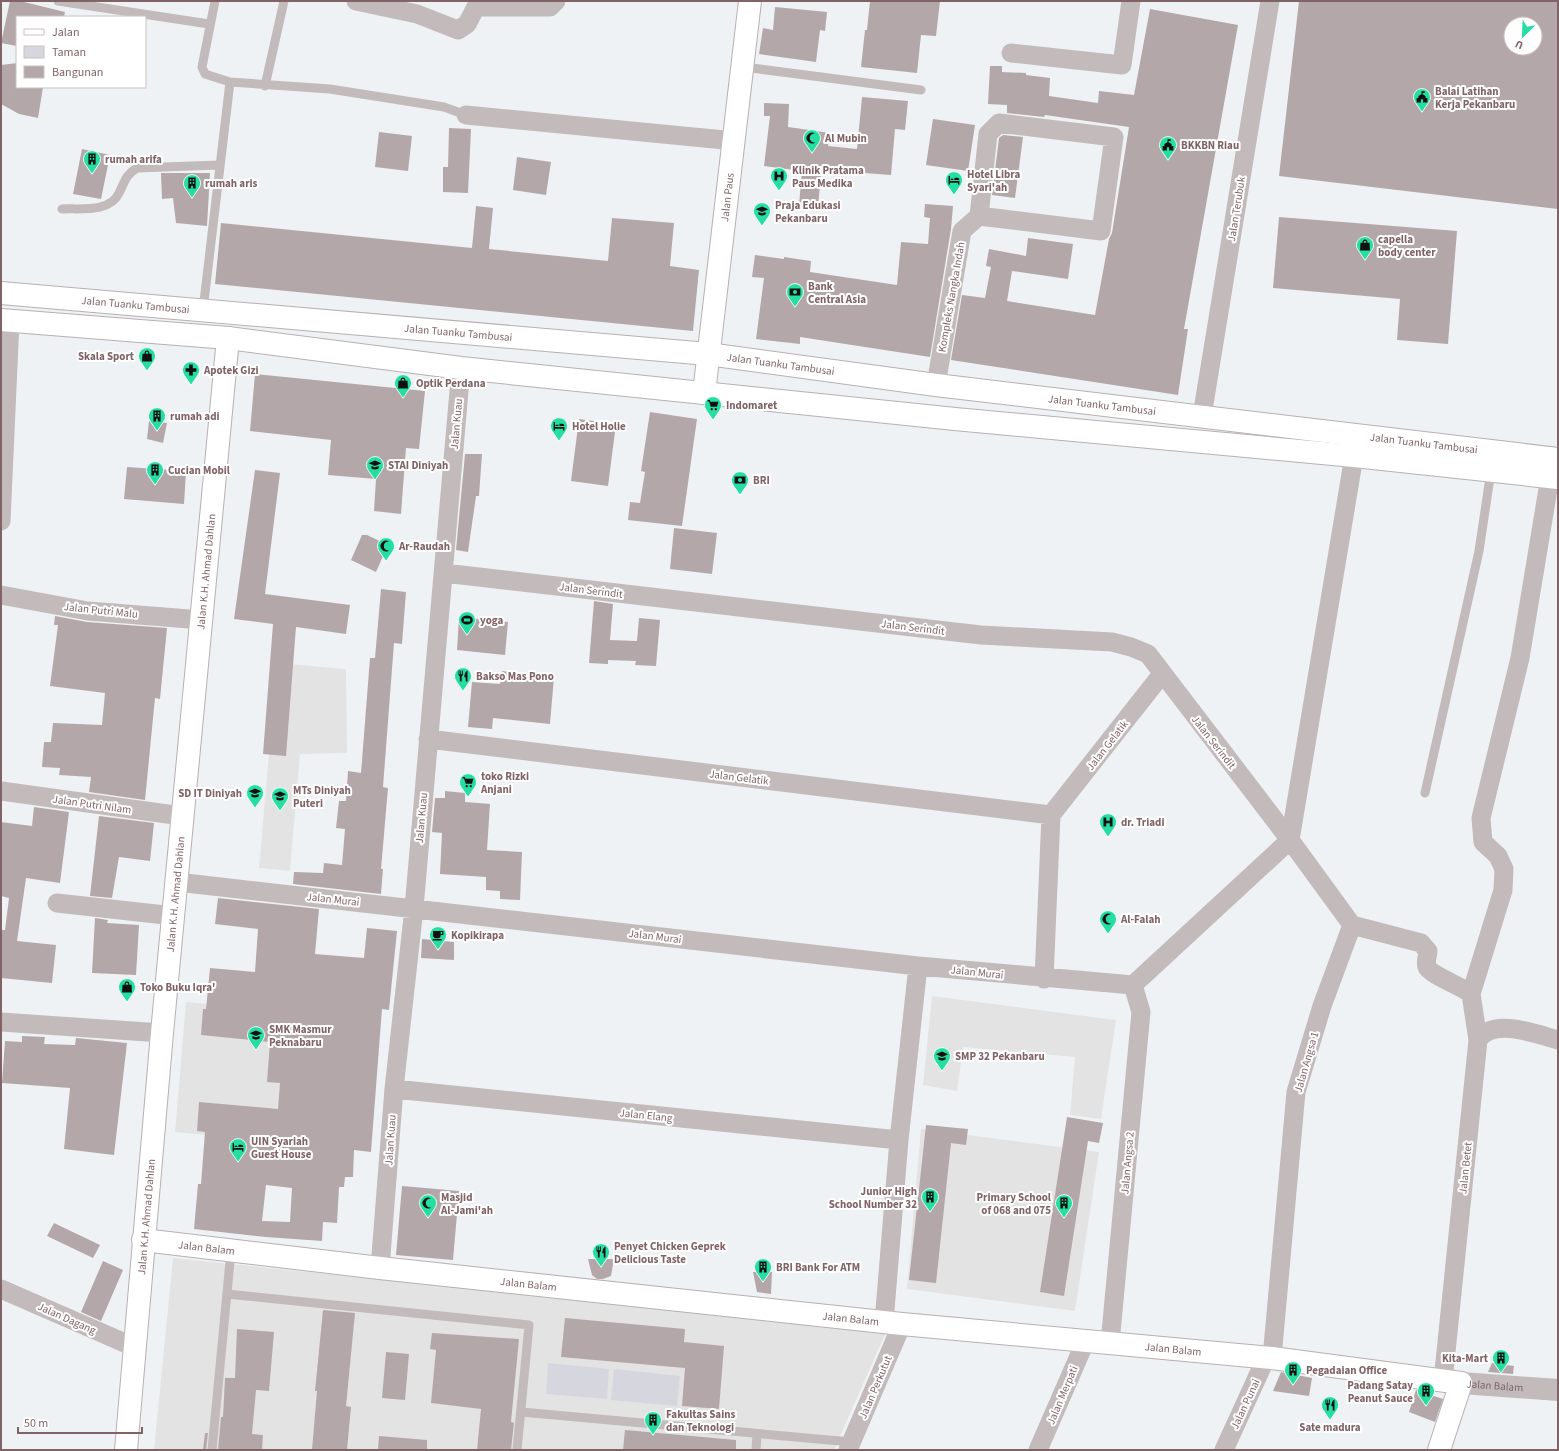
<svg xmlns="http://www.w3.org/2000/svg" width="1559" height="1451" font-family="'Source Sans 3',sans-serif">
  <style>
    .built { fill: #e3e3e4 }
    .green { fill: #d6d6df }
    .building { fill: #b4a7a9; fill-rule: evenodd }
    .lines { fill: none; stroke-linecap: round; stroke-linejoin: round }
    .secondary-casing { stroke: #b9afb0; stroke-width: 24 }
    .primary-casing { stroke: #b8b0b1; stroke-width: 24 }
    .service { stroke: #c2babb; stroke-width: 9 }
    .minor { stroke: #c2babb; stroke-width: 19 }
    .tertiary { stroke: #c2babb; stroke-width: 22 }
    .secondary { stroke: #fff; stroke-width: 22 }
    .primary { stroke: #fff; stroke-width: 22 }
    .labels { text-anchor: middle; stroke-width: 4; stroke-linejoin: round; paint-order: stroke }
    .poi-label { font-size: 11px; font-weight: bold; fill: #806367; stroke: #fff; text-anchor: start }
    .street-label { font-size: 11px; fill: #806367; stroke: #fff }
  </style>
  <rect width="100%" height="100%" fill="#eff2f4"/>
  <!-- built -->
  <path class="built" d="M277 663 346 669 347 753 300 754 290 871 259 868Z
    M932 996 1116 1020 1101 1119 1070 1115 1075 1057 963 1047 957 1091 923 1085Z
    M186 1002 332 1015 321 1146 175 1132Z
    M921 1129 1099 1152 1075 1311 907 1289Z
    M173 1258 886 1332 834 1450H154Z"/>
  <!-- green -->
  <path class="green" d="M548 1363 609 1369 607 1399 546 1394Z
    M614 1369 680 1376 677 1406 611 1400Z"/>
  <!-- building -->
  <path class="building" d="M10 1H20L65 12 64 17H17V46L1 43Z
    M870 1H940L936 36 921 35 917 73 861 67 865 30H867Z
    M1299 1H1558V209L1279 176ZM1511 24H1535V48H1511Z
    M775 7 827 12 825 31 820 30 816 62 759 54 763 28 773 30Z
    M1150 9 1238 25 1184 329H1188L1178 395 951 360 962 295 985 298 991 267 986 266 989 249 1026 256 1028 238 1073 244 1068 279 1012 271 1007 301 1095 315 1109 239 1112 233 1129 127 1045 115 1044 117 1007 113V105L988 104 990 66H1002V72L1026 73V75L1050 78 1049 96 1098 103 1099 91 1134 95Z
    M17 63V87H43L38 118 19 114 1 104V65Z
    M862 97 908 101 905 130 895 129 891 175 825 170 824 174H821L818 207 799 205 802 171 764 166 770 116H764V103L789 104 788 127 830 133 828 146 857 149Z
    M933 119 975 125 968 171 926 165Z
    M449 128 471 129 468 193 443 192V167H448Z
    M379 132 412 136 408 171 375 167Z
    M1003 135 1023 137 1015 198 992 195 999 138Z
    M82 149 110 155 101 199 73 194Z
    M517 157 551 162 546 195 513 190Z
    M161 173H210L207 226 176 223 173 198 162 199Z
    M925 204 953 206 951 229 930 357 800 337V344L756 339 764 278 752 277 755 255 784 259V257L811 261 810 272 897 285 901 242 928 244 930 218 924 217Z
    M476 206 493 208 489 249 608 261 612 218 674 223 670 266 699 270 693 331 215 284 221 223 472 248Z
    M1279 217 1457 231 1448 344 1397 340 1400 299 1273 288Z
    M255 374 425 391 419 449 406 448 401 514 374 511 376 479 328 475 331 440 250 431Z
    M650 412 697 419 682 526 628 520 630 502 640 503 645 472 641 471Z
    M579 419 616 424 608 486 571 481Z
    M149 421 167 423 163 443 147 439Z
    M465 454H482L479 496H476L468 552 456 550Z
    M127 467 186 471 184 504 124 499Z
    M255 470 280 473 265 594 350 605 346 634 296 627 286 756 263 754 273 624 234 619Z
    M674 528 717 533 712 574 670 569Z
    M362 535H367L388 545 376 572 351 560Z
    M381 589 406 592 402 644 394 643 383 787 388 788 381 869H383L381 894 293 884 294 872 323 873 324 863 342 865 345 829 336 828 339 801H346L348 771 361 773 370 658H375Z
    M594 601 613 604 610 640 637 641 639 618 660 620 656 666 635 665 636 661 608 660V664L589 663Z
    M55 616 87 622 167 628 160 699 155 698 145 800 89 792 91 777 59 775 60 768 42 767 44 742H51L53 723 102 725 105 693 50 686 58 625H54Z
    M459 617 508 622 505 655 457 650Z
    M502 671 554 677 550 724 493 718 492 729 468 727 472 682 500 684Z
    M445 791 465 793V802L490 804 487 850 522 852 520 900 500 899V891L486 890V877L440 874 442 833 432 832 435 798H445Z
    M34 807 69 812 60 883 26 878 17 941 56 945 52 983 1 978V930H5L9 898 1 896V822L32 826Z
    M99 816 154 823 150 861 119 857 112 898 90 896Z
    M218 898 319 909 315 954 364 958 367 928 397 931 389 1010 382 1009 371 1152 354 1150 353 1177H345L344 1187H339L337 1223 323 1222 322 1241 266 1237 194 1229 198 1184H201L205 1132 197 1131 199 1102 278 1109 280 1083 267 1082 270 1042 201 1035 203 1009H206L210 968 255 972 258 929 215 924ZM266 1185 292 1188 290 1222 262 1221Z
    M95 918 108 920 107 923 139 925 136 975 92 973Z
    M422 939 454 942V960L421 958Z
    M22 1036 45 1037 44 1044 75 1045 76 1038 127 1043 114 1155 64 1149 70 1088 2 1083 5 1041 22 1042Z
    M1067 1117 1103 1123 1099 1143 1088 1141 1064 1296 1040 1292Z
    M926 1125 968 1129 966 1145 951 1143 936 1283 909 1280Z
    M402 1186 459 1191 453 1260 396 1255Z
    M54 1223 100 1245 93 1258 47 1236Z
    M588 1259H614L611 1276 603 1279H597L592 1275Z
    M103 1261 123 1270 101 1321 81 1312Z
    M753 1272H772L771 1294 757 1292Z
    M323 1310 355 1313 346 1406 351 1407 347 1450H312L317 1391H315Z
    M565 1318 685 1329 684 1342 724 1346 719 1409 682 1406 685 1368 561 1357Z
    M237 1329 274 1332 269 1391 256 1390 252 1434 263 1435 262 1450H218L221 1417H223L225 1378H235Z
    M432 1333 519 1339 511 1422 514 1423 511 1450H477L481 1409 431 1403 436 1350 430 1349Z
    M386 1352 409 1354 405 1400 382 1398Z
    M1492 1363 1514 1366 1513 1374 1488 1372Z
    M1281 1372 1312 1378 1309 1396 1273 1391Z
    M1416 1390 1443 1399 1435 1422 1409 1412Z
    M625 1430 736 1440V1450H623Z
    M205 1433H208L206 1450H203Z
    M379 1436 427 1440V1450H378Z"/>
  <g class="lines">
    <!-- secondary casing -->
    <g class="secondary-casing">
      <g id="secondary">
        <path id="s2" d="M704 393 750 1"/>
        <path id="s3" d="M143 1240 380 1268 902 1324 1272 1358 1461 1383 1439 1450"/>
        <path id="s4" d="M126 1450 162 1033 228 338"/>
      </g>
    </g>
    <!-- primary casing -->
    <g class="primary-casing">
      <g id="primary">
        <path id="s5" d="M1 293 708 354 936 385 1558 459"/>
        <path d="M1 320 228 338 461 368 955 419 1354 456 1558 478"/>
      </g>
    </g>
    <!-- service -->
    <path class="service" d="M58 1 209 24
      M215 1 202 67 205 74 230 82 330 89 444 107 466 115
      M744 67 921 90
      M265 86 284 1
      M62 209C80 208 110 213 119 193 125 182 125 175 137 168L219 165
      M203 310 230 82
      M1425 793 1479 551 1491 471
      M227 1294 529 1325 517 1450
      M521 1412 851 1442
      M212 1450 231 1251
      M756 1450 757 1434"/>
    <!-- minor -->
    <path class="minor" d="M356 1 417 14 458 30 467 24 476 7H550L556 1
      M1011 53 1122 65 1131 1
      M466 115 735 141
      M936 385 962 231 979 216 988 134 999 123 1114 137 1101 231 979 216
      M1202 416 1270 1
      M1 521 10 321
      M444 573 981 635 1112 642 1131 647 1148 654 1290 840 1352 925 1322 1006 1296 1092 1272 1358
      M1 595 88 611 202 620
      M428 739 1051 815
      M1 791 182 816
      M177 882 918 966 1133 985
      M57 903 174 916
      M1352 925 1421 943 1428 951C1428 955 1425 962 1427 967 1429 974 1463 987 1471 994L1478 1040
      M1044 979 1051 815 1162 674
      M1133 985 1290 840 1354 456
      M1471 994 1503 890 1504 869 1498 856 1483 842 1481 818 1520 658 1550 477
      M1 1022 162 1033
      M394 1089 899 1140
      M380 1268 394 1089 414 908 461 368
      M1 1289 134 1347
      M884 1322 899 1140 918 966
      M1110 1343 1141 1012 1133 985
      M1443 1381 1478 1040C1493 1017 1536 1034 1558 1040
      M848 1450 902 1324
      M1038 1450 1086 1340
      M1224 1450 1266 1358"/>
    <!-- tertiary -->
    <path class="tertiary" id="s1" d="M1461 1383 1558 1390"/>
    <!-- secondary -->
    <use href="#secondary" class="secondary"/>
    <!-- primary -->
    <use href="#primary" class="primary"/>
  </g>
  <!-- icons -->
  <defs>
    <g id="civic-pin" transform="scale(0.9)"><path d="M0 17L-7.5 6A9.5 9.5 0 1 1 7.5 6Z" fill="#25dea2" stroke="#fff"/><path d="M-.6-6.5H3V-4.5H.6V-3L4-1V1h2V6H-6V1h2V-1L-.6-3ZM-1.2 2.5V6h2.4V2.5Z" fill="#111"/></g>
    <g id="mosque-pin" transform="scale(0.9)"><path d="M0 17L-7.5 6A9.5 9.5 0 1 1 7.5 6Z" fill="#25dea2" stroke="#fff"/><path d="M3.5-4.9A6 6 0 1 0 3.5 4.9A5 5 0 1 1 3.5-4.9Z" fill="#111"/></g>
    <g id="building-pin" transform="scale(0.9)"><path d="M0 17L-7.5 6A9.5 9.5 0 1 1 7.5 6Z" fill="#25dea2" stroke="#fff"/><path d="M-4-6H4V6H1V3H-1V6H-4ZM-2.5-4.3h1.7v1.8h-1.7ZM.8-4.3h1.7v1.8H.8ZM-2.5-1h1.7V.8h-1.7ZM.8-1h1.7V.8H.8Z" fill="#111"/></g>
    <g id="hospital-pin" transform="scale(0.9)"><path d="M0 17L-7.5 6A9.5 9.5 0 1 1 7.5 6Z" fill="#25dea2" stroke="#fff"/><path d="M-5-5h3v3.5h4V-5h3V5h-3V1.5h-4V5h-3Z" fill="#111"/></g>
    <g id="hotel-pin" transform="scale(0.9)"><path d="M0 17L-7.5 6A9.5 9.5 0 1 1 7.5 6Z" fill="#25dea2" stroke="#fff"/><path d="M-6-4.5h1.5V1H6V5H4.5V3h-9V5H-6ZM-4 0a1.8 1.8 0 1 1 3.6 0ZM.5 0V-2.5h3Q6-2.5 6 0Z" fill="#111"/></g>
    <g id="school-pin" transform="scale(0.9)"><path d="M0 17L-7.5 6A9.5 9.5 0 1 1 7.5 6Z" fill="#25dea2" stroke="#fff"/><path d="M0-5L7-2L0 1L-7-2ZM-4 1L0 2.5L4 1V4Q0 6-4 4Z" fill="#111"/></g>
    <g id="shop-pin" transform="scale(0.9)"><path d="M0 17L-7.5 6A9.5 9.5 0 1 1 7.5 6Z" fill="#25dea2" stroke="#fff"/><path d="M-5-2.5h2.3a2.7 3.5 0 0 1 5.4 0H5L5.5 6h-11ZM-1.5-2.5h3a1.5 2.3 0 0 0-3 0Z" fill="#111"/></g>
    <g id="bank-pin" transform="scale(0.9)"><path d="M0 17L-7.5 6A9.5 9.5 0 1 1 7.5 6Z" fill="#25dea2" stroke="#fff"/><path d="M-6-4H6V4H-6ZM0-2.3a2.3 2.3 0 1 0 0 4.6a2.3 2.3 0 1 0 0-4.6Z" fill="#111"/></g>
    <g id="pharmacy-pin" transform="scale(0.9)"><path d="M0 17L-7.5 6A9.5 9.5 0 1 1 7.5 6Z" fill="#25dea2" stroke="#fff"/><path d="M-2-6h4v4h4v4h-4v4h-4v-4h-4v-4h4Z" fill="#111"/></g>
    <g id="supermarket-pin" transform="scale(0.9)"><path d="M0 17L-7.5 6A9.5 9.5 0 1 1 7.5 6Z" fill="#25dea2" stroke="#fff"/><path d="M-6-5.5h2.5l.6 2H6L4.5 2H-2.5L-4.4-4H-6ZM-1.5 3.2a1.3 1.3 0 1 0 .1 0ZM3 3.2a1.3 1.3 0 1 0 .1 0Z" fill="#111"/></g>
    <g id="university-pin" transform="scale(0.9)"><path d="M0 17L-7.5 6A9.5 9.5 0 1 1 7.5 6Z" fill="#25dea2" stroke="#fff"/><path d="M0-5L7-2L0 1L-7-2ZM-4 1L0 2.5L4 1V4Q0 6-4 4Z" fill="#111"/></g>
    <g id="stadium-pin" transform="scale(0.9)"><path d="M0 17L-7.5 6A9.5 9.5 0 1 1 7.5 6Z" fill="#25dea2" stroke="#fff"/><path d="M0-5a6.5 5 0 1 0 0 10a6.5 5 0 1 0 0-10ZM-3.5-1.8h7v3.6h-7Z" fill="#111"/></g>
    <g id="restaurant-pin" transform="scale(0.9)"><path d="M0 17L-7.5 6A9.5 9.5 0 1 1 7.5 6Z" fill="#25dea2" stroke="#fff"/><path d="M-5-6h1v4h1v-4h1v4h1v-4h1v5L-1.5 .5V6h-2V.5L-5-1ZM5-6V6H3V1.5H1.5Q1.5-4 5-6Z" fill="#111"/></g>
    <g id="cafe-pin" transform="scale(0.9)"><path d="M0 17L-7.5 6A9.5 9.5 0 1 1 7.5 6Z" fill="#25dea2" stroke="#fff"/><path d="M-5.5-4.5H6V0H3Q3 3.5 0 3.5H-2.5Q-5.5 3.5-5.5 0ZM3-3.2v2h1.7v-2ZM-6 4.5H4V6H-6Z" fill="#111"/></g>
  </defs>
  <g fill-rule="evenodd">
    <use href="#civic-pin" x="1422" y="97"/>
    <use href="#mosque-pin" x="812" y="138"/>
    <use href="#civic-pin" x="1168" y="145"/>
    <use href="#building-pin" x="92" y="159"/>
    <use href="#hospital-pin" x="779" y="176"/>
    <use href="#hotel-pin" x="954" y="180"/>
    <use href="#building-pin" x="192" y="183"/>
    <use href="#school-pin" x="762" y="211"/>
    <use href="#shop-pin" x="1365" y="245"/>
    <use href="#bank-pin" x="795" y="292"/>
    <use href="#shop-pin" x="147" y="356"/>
    <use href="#pharmacy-pin" x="191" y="370"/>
    <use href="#shop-pin" x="403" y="383"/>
    <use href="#supermarket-pin" x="713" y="405"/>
    <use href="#building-pin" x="157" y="416"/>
    <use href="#hotel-pin" x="559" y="426"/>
    <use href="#university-pin" x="375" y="465"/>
    <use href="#building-pin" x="155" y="470"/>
    <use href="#bank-pin" x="740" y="480"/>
    <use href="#mosque-pin" x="386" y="546"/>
    <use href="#stadium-pin" x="467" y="620"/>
    <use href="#restaurant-pin" x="463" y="676"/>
    <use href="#supermarket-pin" x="468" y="782"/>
    <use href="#school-pin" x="255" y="793"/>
    <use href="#school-pin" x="280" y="796"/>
    <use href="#hospital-pin" x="1108" y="822"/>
    <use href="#mosque-pin" x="1108" y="919"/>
    <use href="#cafe-pin" x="438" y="935"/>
    <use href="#shop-pin" x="127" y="987"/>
    <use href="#school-pin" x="256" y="1035"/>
    <use href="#school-pin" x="942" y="1056"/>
    <use href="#hotel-pin" x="238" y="1147"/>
    <use href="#building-pin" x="930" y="1197"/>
    <use href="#mosque-pin" x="428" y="1203"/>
    <use href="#building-pin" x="1064" y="1203"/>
    <use href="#restaurant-pin" x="601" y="1252"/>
    <use href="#building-pin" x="763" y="1267"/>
    <use href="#building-pin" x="1501" y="1358"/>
    <use href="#building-pin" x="1293" y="1370"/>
    <use href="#building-pin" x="1426" y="1391"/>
    <use href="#restaurant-pin" x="1330" y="1405"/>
    <use href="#building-pin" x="653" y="1420"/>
  </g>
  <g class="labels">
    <!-- poi labels -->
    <g class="poi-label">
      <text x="1435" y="95">Balai Latihan<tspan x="1435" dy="13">Kerja Pekanbaru</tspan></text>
      <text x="825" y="142">Al Mubin</text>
      <text x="1181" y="149">BKKBN Riau</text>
      <text x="105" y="163">rumah arifa</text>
      <text x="792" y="174">Klinik Pratama<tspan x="792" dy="13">Paus Medika</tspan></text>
      <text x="967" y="178">Hotel Libra<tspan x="967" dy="13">Syari'ah</tspan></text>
      <text x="205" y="187">rumah aris</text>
      <text x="775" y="209">Praja Edukasi<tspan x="775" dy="13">Pekanbaru</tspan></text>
      <text x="1378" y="243">capella<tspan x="1378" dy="13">body center</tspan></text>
      <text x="808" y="290">Bank<tspan x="808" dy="13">Central Asia</tspan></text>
      <text x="134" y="360" text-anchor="end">Skala Sport</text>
      <text x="204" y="374">Apotek Gizi</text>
      <text x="416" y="387">Optik Perdana</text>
      <text x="726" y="409">Indomaret</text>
      <text x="170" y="420">rumah adi</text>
      <text x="572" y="430">Hotel Holie</text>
      <text x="388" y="469">STAI Diniyah</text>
      <text x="168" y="474">Cucian Mobil</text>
      <text x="753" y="484">BRI</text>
      <text x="399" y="550">Ar-Raudah</text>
      <text x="480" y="624">yoga</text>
      <text x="476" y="680">Bakso Mas Pono</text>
      <text x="481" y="780">toko Rizki<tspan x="481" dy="13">Anjani</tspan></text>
      <text x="293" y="794">MTs Diniyah<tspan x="293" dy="13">Puteri</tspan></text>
      <text x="242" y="797" text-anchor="end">SD IT Diniyah</text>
      <text x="1121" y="826">dr. Triadi</text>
      <text x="1121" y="923">Al-Falah</text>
      <text x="451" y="939">Kopikirapa</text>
      <text x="140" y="991">Toko Buku Iqra'</text>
      <text x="269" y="1033">SMK Masmur<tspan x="269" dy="13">Peknabaru</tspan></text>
      <text x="955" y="1060">SMP 32 Pekanbaru</text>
      <text x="251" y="1145">UIN Syariah<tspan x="251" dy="13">Guest House</tspan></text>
      <text x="917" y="1195" text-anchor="end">Junior High<tspan x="917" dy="13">School Number 32</tspan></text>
      <text x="441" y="1201">Masjid<tspan x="441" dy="13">Al-Jami'ah</tspan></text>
      <text x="1051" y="1201" text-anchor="end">Primary School<tspan x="1051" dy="13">of 068 and 075</tspan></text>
      <text x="614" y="1250">Penyet Chicken Geprek<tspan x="614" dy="13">Delicious Taste</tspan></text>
      <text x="776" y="1271">BRI Bank For ATM</text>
      <text x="1488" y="1362" text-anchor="end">Kita-Mart</text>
      <text x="1306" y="1374">Pegadaian Office</text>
      <text x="1413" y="1389" text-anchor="end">Padang Satay<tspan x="1413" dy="13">Peanut Sauce</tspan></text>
      <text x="666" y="1418">Fakultas Sains<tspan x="666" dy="13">dan Teknologi</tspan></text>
      <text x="1330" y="1431" text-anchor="middle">Sate madura</text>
    </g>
    <!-- street labels -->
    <g class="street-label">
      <text dy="4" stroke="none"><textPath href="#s2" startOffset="197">Jalan Paus</textPath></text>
      <text transform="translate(1236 209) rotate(-81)" y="4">Jalan Terubuk</text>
      <text transform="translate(951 297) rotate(-80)" y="4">Kompleks Nangka Indah</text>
      <text dy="4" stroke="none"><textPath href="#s5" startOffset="135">Jalan Tuanku Tambusai</textPath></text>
      <text dy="4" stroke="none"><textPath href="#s5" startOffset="459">Jalan Tuanku Tambusai</textPath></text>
      <text dy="4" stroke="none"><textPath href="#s5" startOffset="783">Jalan Tuanku Tambusai</textPath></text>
      <text dy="4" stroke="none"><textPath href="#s5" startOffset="1107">Jalan Tuanku Tambusai</textPath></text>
      <text transform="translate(456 424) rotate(-85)" y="4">Jalan Kuau</text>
      <text dy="4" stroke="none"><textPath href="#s5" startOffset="1431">Jalan Tuanku Tambusai</textPath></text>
      <text dy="4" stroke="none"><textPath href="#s4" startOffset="882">Jalan K.H. Ahmad Dahlan</textPath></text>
      <text transform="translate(591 590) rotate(7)" y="4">Jalan Serindit</text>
      <text transform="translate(101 610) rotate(6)" y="4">Jalan Putri Malu</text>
      <text transform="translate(913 627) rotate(7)" y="4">Jalan Serindit</text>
      <text transform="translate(1214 742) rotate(52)" y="4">Jalan Serindit</text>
      <text transform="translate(1107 745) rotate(-52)" y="4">Jalan Gelatik</text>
      <text transform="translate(739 777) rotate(7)" y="4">Jalan Gelatik</text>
      <text transform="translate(92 804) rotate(8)" y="4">Jalan Putri Nilam</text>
      <text transform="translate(421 818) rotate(-85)" y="4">Jalan Kuau</text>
      <text dy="4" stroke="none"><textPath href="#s4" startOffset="558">Jalan K.H. Ahmad Dahlan</textPath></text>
      <text transform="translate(333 899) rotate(6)" y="4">Jalan Murai</text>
      <text transform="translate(655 936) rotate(7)" y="4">Jalan Murai</text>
      <text transform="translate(977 972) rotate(6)" y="4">Jalan Murai</text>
      <text transform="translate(1306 1062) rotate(-74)" y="4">Jalan Angsa 1</text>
      <text transform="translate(646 1115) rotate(6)" y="4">Jalan Elang</text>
      <text transform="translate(390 1140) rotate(-86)" y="4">Jalan Kuau</text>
      <text transform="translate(1127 1163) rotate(-85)" y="4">Jalan Angsa 2</text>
      <text transform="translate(1465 1168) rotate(-84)" y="4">Jalan Betet</text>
      <text dy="4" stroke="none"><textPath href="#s4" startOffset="234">Jalan K.H. Ahmad Dahlan</textPath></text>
      <text dy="4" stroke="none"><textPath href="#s3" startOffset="64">Jalan Balam</textPath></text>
      <text dy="4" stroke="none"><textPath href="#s3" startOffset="388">Jalan Balam</textPath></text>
      <text transform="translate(67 1318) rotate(24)" y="4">Jalan Dagang</text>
      <text dy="4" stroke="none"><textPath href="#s3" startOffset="712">Jalan Balam</textPath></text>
      <text dy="4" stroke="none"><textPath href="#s3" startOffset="1036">Jalan Balam</textPath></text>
      <text dy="4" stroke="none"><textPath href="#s1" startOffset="34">Jalan Balam</textPath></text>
      <text transform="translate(875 1387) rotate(-67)" y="4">Jalan Perkutut</text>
      <text transform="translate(1062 1395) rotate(-67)" y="4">Jalan Merpati</text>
      <text transform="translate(1245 1404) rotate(-65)" y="4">Jalan Punai</text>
    </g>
  </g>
  <!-- border -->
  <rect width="1559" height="1451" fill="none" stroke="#806367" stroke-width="4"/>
  <!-- legend -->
  <rect x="16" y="16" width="130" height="72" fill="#ffffff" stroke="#ccc1c2"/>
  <rect x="24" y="29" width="20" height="6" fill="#ffffff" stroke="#ccc1c2"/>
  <text x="52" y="36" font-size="12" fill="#806367">Jalan</text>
  <rect x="24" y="46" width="20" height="12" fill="#d6d6df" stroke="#ccc1c2"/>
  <text x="52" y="56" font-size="12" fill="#806367">Taman</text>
  <rect x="24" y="66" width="20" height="12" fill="#b4a7a9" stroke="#ccc1c2"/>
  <text x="52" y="76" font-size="12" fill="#806367">Bangunan</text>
  <!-- north arrow -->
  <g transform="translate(1523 36) rotate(204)"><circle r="19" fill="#ffffff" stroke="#ccc1c2"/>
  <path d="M0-3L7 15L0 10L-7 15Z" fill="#25dea2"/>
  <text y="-6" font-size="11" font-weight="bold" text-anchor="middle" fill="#806367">U</text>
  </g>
  <!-- scale -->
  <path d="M18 1427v6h124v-6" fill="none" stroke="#806367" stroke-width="2"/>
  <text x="24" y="1427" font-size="12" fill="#806367" stroke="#ffffff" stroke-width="3" paint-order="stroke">50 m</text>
</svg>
